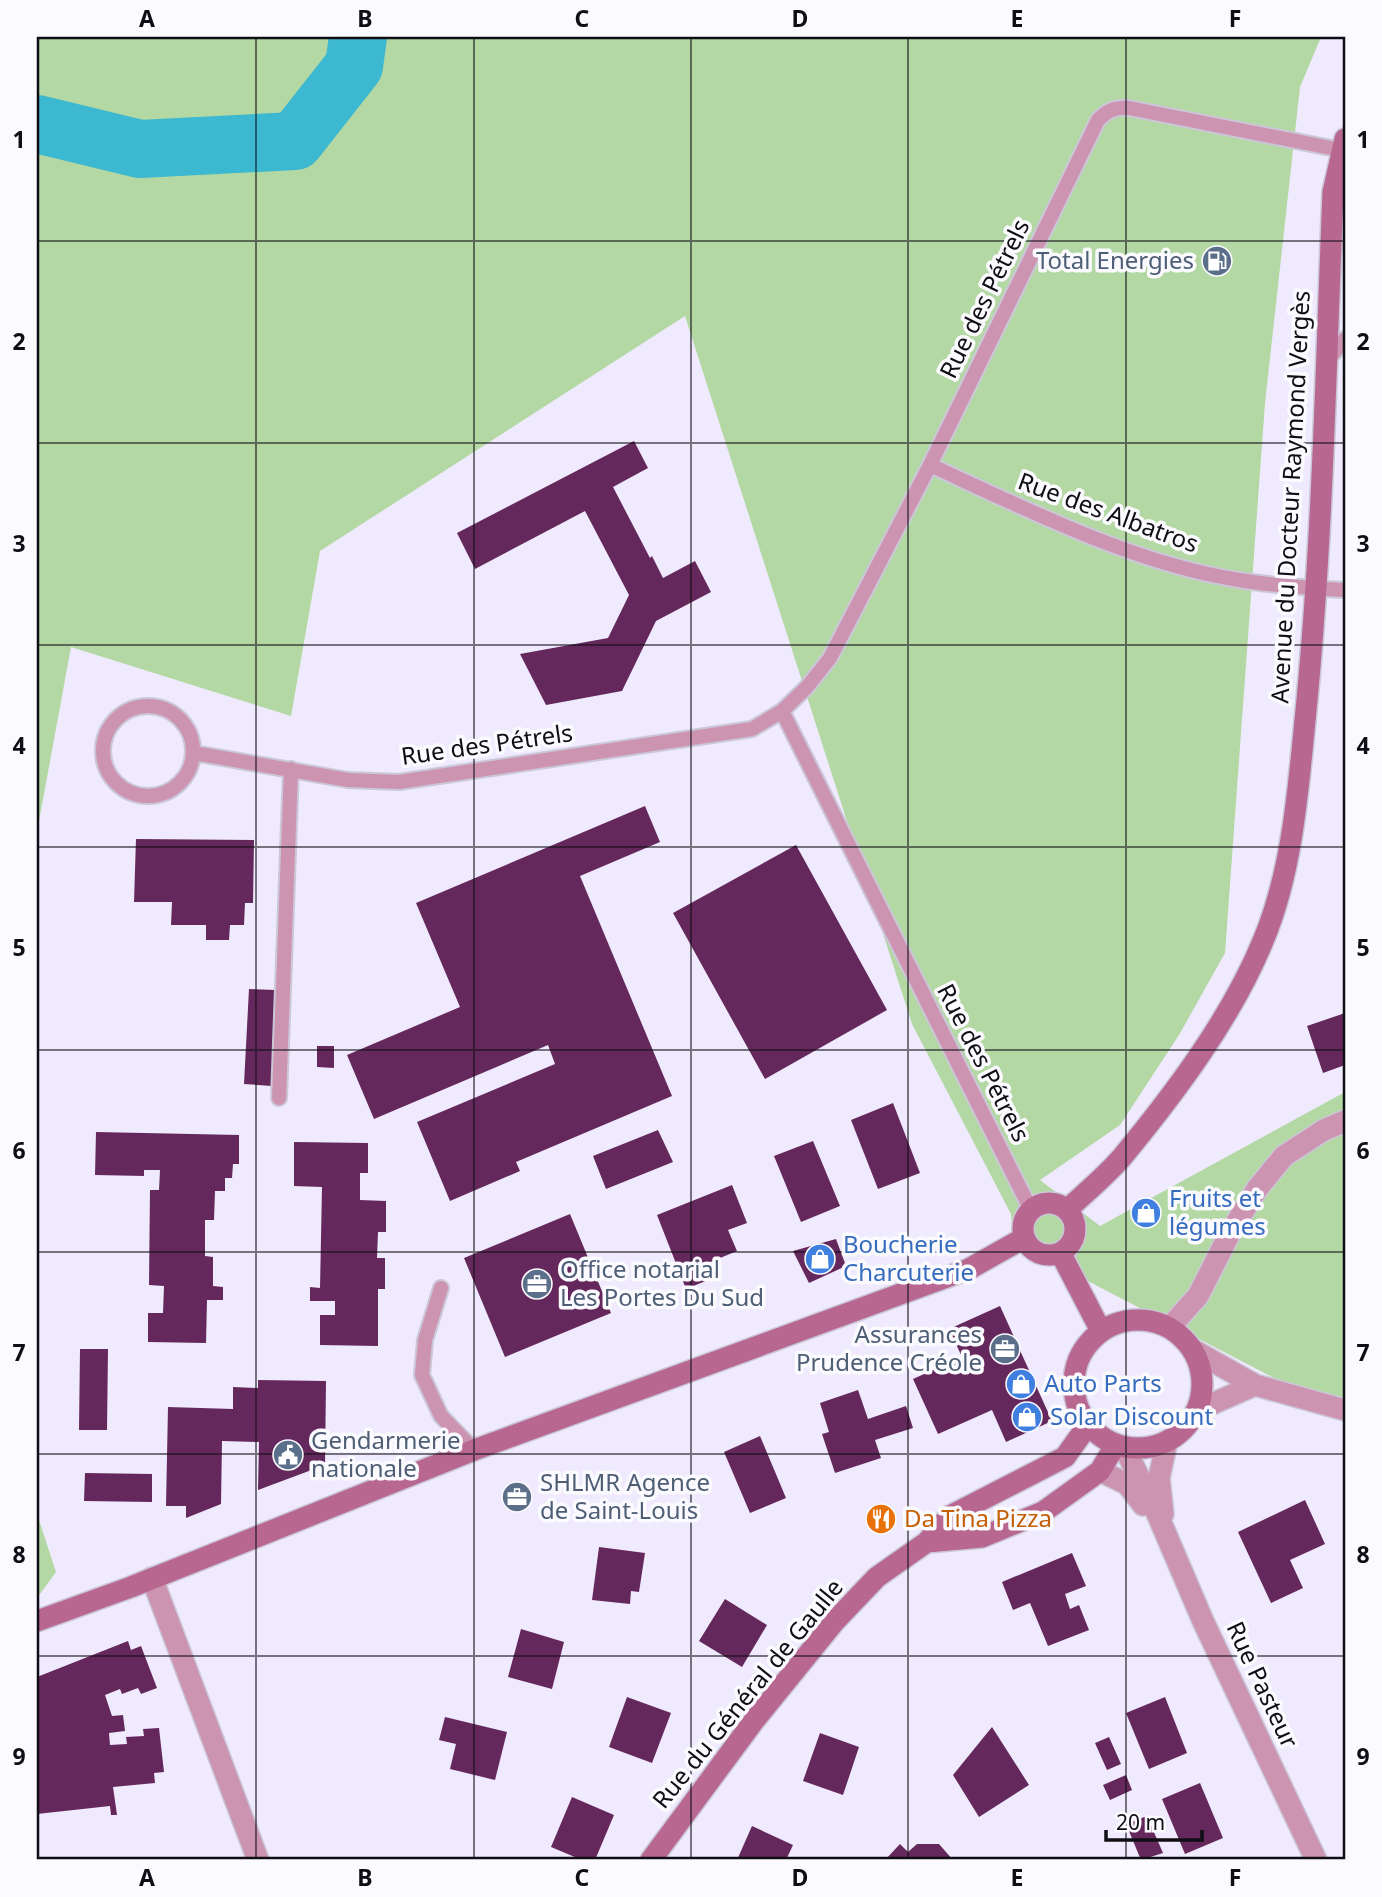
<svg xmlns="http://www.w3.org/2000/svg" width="1382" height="1897" font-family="'Noto Sans',sans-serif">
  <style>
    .grass { fill: #b3d8a3 }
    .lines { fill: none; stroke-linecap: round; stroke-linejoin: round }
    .river { stroke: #3db8d1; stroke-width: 58 }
    .building { fill: #65285c }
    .service-casing { stroke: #cbc7d8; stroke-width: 18 }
    .minor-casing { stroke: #cbc7d8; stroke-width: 24 }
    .secondary-casing { stroke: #cbc7d8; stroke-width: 24 }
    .service { stroke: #cc94b0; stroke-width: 14 }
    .minor { stroke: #cc94b0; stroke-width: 21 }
    .secondary { stroke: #b86791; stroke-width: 21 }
    .grid { fill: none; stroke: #100e15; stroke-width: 2; stroke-opacity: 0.55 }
    .labels { text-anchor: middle; stroke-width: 7; stroke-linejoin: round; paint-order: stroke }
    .service-label { font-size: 24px; fill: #4e5e75; stroke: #fbfafe; text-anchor: start }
    .street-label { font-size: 24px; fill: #100e15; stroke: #fbfafe }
    .shop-label { font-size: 24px; fill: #366cbe; stroke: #fbfafe; text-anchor: start }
    .food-label { font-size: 24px; fill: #c56008; stroke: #fbfafe; text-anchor: start }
    .neatline { fill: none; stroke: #100e15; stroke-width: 2.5 }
    .grid-label { font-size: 23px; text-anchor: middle; font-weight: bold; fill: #100e15 }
  </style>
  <rect width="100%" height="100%" fill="#efeafd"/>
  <!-- grass -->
  <path class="grass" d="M37 37H1321L1300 87 1265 403 1225 953 1179 1035 1120 1125 1040 1180 1100 1226 1345 1092V1415L1013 1242 1011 1214 912 1024 685 316 320 551 291 716 71 647 37 832Z
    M37 1514 56 1572 37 1598Z"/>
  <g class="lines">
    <!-- river -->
    <path class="river" d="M37 124 140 149 295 141 354 66 358 37"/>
  </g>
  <!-- building -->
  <path class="building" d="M634 441 648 468 613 487 650 558 652 556 663 578 695 561 711 592 656 621 622 691 546 705 520 654 608 638 629 595 585 511 475 569 457 533Z
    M645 806 660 842 580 876 672 1096 516 1162 520 1171 450 1201 417 1122 555 1064 548 1045 374 1119 347 1055 460 1007 416 903Z
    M136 839 254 840 253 903H245L244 925H230L229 940H206V925H171L172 902H134Z
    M796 845 887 1010 765 1079 673 913Z
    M249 989 277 990 272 1086 244 1084Z
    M1345 1013V1065L1323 1073 1307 1026Z
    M317 1046H334V1068L317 1067Z
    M893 1103 920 1173 878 1189 851 1120Z
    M658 1130 673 1162 606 1189 593 1156Z
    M96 1132 239 1135V1164H233L232 1178H225V1191H215L214 1220H205V1256L213 1257V1286L223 1287V1300H207L206 1343 148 1342V1313H163L164 1286 149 1285 150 1190H159L160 1170H144V1176L95 1175Z
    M813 1141 840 1206 801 1222 774 1156Z
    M294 1142 368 1143V1173H360V1200L386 1201V1232H378L377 1258H385V1289H378V1346L320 1345V1315H335V1301H310V1287L320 1288 322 1187 294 1186Z
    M732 1185 747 1223 728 1230 737 1251 708 1263 713 1278 686 1289 657 1215Z
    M570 1214 611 1313 505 1357 464 1258Z
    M836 1239 846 1266 809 1283 793 1251Z
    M1000 1306 1052 1421 1006 1442 992 1410 938 1434 913 1379 962 1357 949 1329Z
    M80 1349H108L107 1430H79Z
    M258 1380 326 1381 325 1465 258 1490 259 1442 222 1441 221 1504 186 1518V1506H166L168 1407 233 1409V1387L258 1388Z
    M858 1390 868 1419 906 1406 913 1428 875 1440 881 1458 835 1473 822 1434 829 1432 820 1403Z
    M760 1436 786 1498 750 1513 724 1452Z
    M85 1473 152 1474V1502L84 1501Z
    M1305 1500 1325 1544 1290 1560 1303 1588 1271 1603 1238 1532Z
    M599 1547 645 1553 639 1592 631 1591 630 1604 592 1600Z
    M1072 1553 1086 1586 1065 1594 1070 1609 1079 1605 1089 1630 1048 1646 1030 1603 1013 1610 1002 1582Z
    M725 1599 767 1625 742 1667 699 1641Z
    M521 1629 564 1642 552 1689 508 1677Z
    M128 1641 131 1650 141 1646 157 1688 141 1694 138 1688 122 1694 120 1689 105 1695 112 1716 123 1715 125 1731 109 1733 110 1745 127 1744 126 1737 144 1736 143 1729 159 1728 164 1772 154 1773 155 1783 113 1787 117 1815H111L110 1806 37 1814V1677Z
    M627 1697 671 1713 652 1763 609 1747Z
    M1165 1697 1187 1753 1149 1769 1126 1713Z
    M445 1717 507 1732 495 1780 450 1769 456 1744 439 1740Z
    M992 1727 1029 1785 979 1817 953 1775Z
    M820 1733 859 1747 843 1795 803 1781Z
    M1109 1737 1121 1764 1107 1770 1095 1743Z
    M1126 1775 1132 1790 1110 1800 1103 1785Z
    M1200 1783 1223 1838 1185 1854 1162 1799Z
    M572 1797 614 1815 595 1860H582L551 1847Z
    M1147 1816 1163 1853 1141 1860 1126 1824Z
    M752 1826 793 1845 786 1860H737Z
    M900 1844 908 1852 917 1844H939L953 1860H885Z"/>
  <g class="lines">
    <!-- service casing -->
    <g class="service-casing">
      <path id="service" d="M1327 361 1345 339
        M930 465C1026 509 1134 564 1239 580 1274 586 1310 588 1345 590
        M103 751a45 45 0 1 1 90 0a45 45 0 1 1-90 0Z
        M782 711 1031 1210
        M194 753 348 780 399 782 752 729 782 711 807 687 830 658 930 465 1098 120C1108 110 1115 107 1129 108L1341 150
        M279 1098 291 769
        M441 1288 425 1340 422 1375 441 1416 474 1450"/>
    </g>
    <!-- minor casing -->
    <g class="minor-casing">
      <path id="minor" d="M1170 1327 1198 1296 1230 1233 1257 1189 1284 1156 1324 1130 1345 1121
        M1193 1350 1255 1385 1345 1410
        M1196 1411 1255 1385
        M1124 1447 1156 1511 1203 1621 1316 1860
        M1100 1471 1127 1484 1143 1505
        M1163 1514 1159 1478 1167 1441
        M152 1578 258 1860"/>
    </g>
    <!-- secondary casing -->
    <g class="secondary-casing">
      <path id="secondary" d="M1023 1229a26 26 0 1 1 52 0a26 26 0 1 1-52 0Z
        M1068 1209C1086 1192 1107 1175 1123 1156 1175 1093 1232 1017 1263 941 1294 868 1299 779 1307 700 1323 531 1326 361 1333 192L1345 139
        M1061 1254 1101 1331
        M1074 1384a64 64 0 1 1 128 0a64 64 0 1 1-128 0Z
        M927 1542 982 1537 1043 1512 1100 1471 1116 1444
        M37 1621 131 1587 474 1450 969 1269 1024 1238
        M651 1860 753 1722 835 1621 877 1577 927 1542 950 1516 1065 1457 1088 1425"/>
    </g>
    <!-- service -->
    <use href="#service" class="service"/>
    <!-- minor -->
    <use href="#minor" class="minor"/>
    <!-- secondary -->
    <use href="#secondary" class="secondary"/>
  </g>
  <!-- grid -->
  <path class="grid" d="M256 37V1860M474 37V1860M691 37V1860M908 37V1860M1126 37V1860M37 241H1345M37 443H1345M37 645H1345M37 847H1345M37 1050H1345M37 1252H1345M37 1454H1345M37 1656H1345"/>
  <!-- icons -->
  <defs>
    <g id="fuel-disc" transform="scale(1.575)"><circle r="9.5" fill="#5c6f8a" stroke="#fbfafe"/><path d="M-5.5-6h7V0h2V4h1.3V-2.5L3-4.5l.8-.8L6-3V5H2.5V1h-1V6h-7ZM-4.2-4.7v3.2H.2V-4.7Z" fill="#fff"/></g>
    <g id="shop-disc" transform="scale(1.575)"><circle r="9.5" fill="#3f7fe0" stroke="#fbfafe"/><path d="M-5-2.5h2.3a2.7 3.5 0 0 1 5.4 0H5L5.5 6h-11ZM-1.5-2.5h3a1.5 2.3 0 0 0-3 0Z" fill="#fff"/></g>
    <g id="office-disc" transform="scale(1.575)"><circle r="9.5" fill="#5c6f8a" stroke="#fbfafe"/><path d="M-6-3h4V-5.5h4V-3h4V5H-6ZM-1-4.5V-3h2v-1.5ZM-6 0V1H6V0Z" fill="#fff"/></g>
    <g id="civic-disc" transform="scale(1.575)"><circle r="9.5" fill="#5c6f8a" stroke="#fbfafe"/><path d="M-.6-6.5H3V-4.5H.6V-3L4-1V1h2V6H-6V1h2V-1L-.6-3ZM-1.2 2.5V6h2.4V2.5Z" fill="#fff"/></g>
    <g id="restaurant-disc" transform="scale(1.575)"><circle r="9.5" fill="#e8710a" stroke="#fbfafe"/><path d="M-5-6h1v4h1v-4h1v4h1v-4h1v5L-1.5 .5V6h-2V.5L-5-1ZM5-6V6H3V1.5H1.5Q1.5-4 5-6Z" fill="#fff"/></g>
  </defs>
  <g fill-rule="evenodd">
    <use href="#fuel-disc" x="1217" y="261"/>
    <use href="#shop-disc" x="1146" y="1213"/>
    <use href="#shop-disc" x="820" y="1259"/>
    <use href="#office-disc" x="537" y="1284"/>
    <use href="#office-disc" x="1005" y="1349"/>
    <use href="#shop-disc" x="1021" y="1384"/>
    <use href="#shop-disc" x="1027" y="1417"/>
    <use href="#civic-disc" x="288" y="1455"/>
    <use href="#office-disc" x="517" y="1497"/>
    <use href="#restaurant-disc" x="881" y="1519"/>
  </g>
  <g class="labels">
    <!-- service labels -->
    <g class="service-label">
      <text x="1194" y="269" text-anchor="end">Total Energies</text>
      <text x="560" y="1278">Office notarial<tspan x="560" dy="28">Les Portes Du Sud</tspan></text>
      <text x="982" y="1343" text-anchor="end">Assurances<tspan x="982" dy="28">Prudence Créole</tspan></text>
      <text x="311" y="1449">Gendarmerie<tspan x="311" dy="28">nationale</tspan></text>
      <text x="540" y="1491">SHLMR Agence<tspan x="540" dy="28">de Saint-Louis</tspan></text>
    </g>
    <!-- street labels -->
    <g class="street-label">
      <text transform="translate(985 299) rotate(-64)" y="8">Rue des Pétrels</text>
      <text transform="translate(1291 497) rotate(-87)" y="8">Avenue du Docteur Raymond Vergès</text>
      <text transform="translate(1108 513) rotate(20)" y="8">Rue des Albatros</text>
      <text transform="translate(487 745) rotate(-8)" y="8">Rue des Pétrels</text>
      <text transform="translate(983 1063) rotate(63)" y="8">Rue des Pétrels</text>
      <text transform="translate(1262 1685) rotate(65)" y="8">Rue Pasteur</text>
      <text transform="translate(748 1694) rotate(-51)" y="8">Rue du Général de Gaulle</text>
    </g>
    <!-- shop labels -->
    <g class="shop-label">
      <text x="1169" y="1207">Fruits et<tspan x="1169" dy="28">légumes</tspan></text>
      <text x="843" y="1253">Boucherie<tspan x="843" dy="28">Charcuterie</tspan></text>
      <text x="1044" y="1392">Auto Parts</text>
      <text x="1050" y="1425">Solar Discount</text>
    </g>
    <!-- food labels -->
    <g class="food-label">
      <text x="904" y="1527">Da Tina Pizza</text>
    </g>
  </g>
  <!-- border -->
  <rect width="1382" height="1897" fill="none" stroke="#fbfafe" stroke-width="77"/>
  <!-- scale -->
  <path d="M1106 1830v10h96v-10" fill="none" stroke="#100e15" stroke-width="3.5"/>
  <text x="1116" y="1830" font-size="21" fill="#100e15" stroke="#fbfafe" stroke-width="5" paint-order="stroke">20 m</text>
  <rect x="38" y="38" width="1306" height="1820" class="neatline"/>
  <g class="grid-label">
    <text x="147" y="27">A</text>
    <text x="365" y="27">B</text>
    <text x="582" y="27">C</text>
    <text x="800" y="27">D</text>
    <text x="1017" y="27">E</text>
    <text x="1235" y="27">F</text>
    <text x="19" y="148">1</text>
    <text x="1363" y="148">1</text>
    <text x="19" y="350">2</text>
    <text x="1363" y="350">2</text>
    <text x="19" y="552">3</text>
    <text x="1363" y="552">3</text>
    <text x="19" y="754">4</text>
    <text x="1363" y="754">4</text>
    <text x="19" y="956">5</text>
    <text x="1363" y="956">5</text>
    <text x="19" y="1159">6</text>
    <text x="1363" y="1159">6</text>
    <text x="19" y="1361">7</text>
    <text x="1363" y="1361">7</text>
    <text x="19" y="1563">8</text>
    <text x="1363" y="1563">8</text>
    <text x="19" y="1765">9</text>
    <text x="1363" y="1765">9</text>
    <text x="147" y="1886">A</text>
    <text x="365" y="1886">B</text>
    <text x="582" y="1886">C</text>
    <text x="800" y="1886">D</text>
    <text x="1017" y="1886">E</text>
    <text x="1235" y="1886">F</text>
  </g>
</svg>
